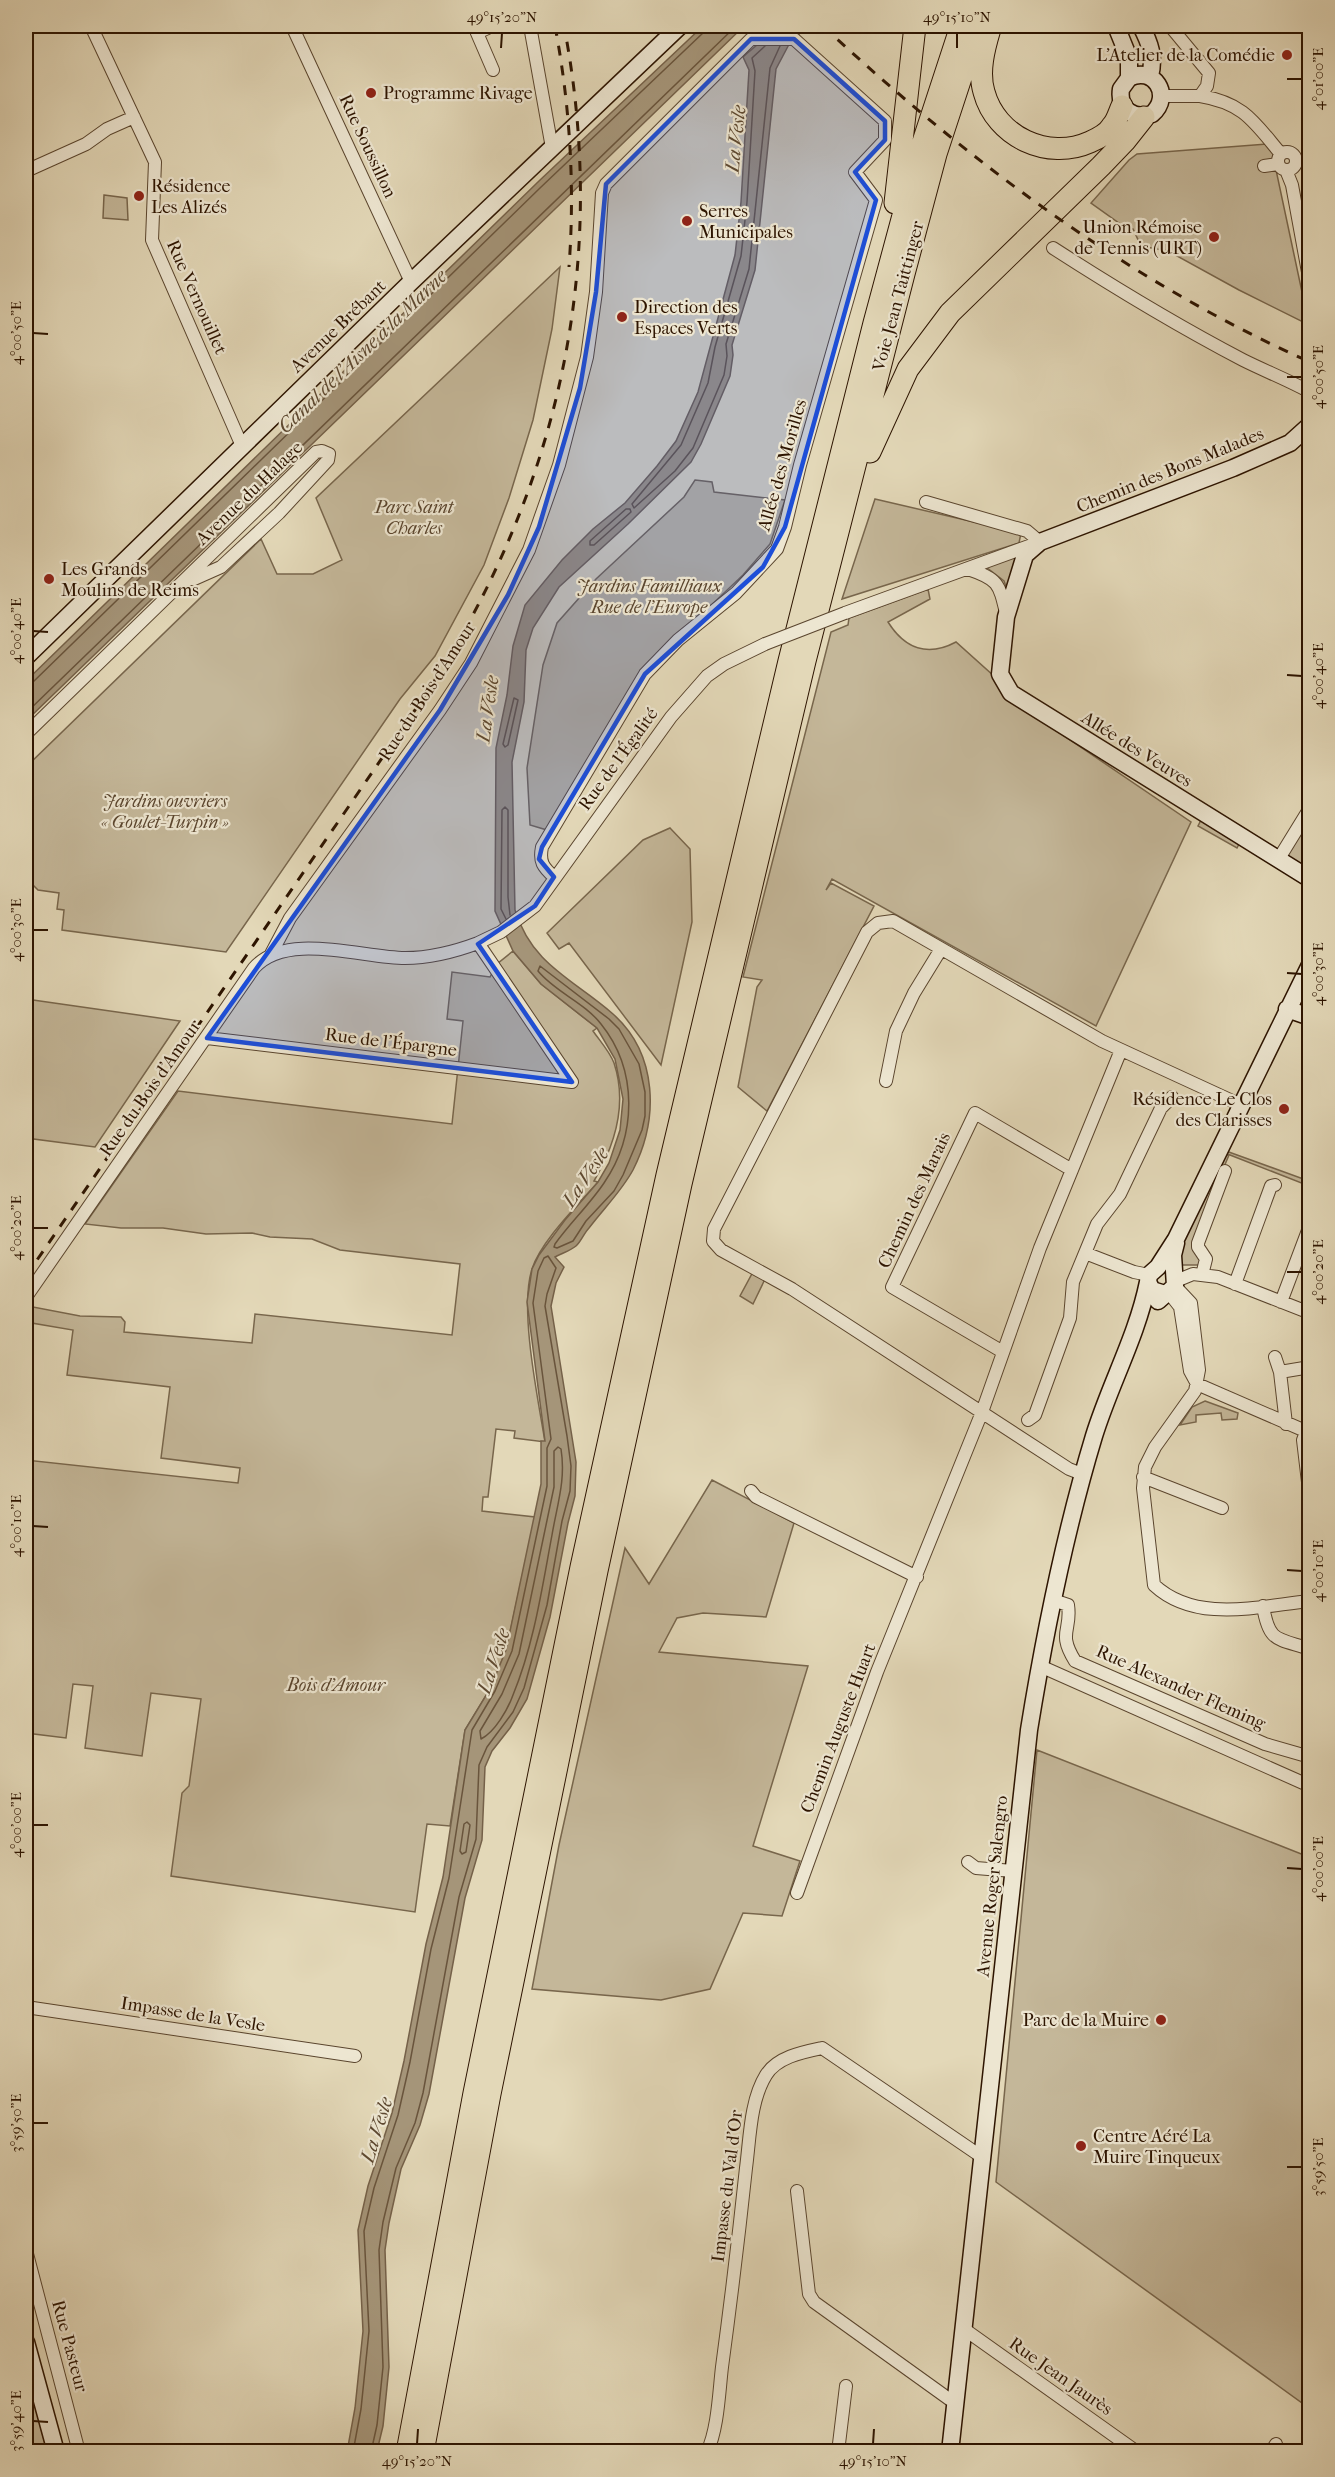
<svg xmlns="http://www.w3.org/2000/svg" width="1335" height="2477" font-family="'IM FELL French Canon',serif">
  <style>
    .green { fill: #c4b799; stroke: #78664c; stroke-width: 1.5 }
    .water { fill: #a59579; stroke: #756149; stroke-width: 1.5 }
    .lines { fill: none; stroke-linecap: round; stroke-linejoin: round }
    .shore { stroke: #69543c; stroke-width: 1.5 }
    .street-casing { stroke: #5a452e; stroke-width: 14 }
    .secondary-casing { stroke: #2d1400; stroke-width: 19 }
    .highway-casing { stroke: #2d1400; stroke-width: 23 }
    .street { stroke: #ede6d1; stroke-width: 12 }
    .secondary { stroke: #ede6d1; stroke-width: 16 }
    .highway { stroke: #e3d8b8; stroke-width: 21 }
    .rail { stroke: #2d1400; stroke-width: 3; stroke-dasharray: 10 10; stroke-linecap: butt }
    .street-bridge-casing { stroke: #5a452e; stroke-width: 14; stroke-linecap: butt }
    .street-bridge { stroke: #ede6d1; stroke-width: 12 }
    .marked { fill: #1d4ed8; fill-opacity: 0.2; stroke: #1d4ed8; stroke-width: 4.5; stroke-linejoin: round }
    .ticks { fill: none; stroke: #2d1400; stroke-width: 2 }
    .poi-dot { fill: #8f2418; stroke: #ede6d1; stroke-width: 2 }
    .labels { text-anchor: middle; stroke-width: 4.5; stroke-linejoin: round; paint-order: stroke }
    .poi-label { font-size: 18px; fill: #2d1400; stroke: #ede6d1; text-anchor: start }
    .street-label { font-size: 18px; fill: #2d1400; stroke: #ede6d1 }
    .park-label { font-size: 18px; font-style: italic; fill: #5a452e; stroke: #ede6d1 }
    .water-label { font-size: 20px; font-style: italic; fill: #5d4830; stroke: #ede6d1 }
    .neatline { fill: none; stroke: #2d1400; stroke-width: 2 }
    .ticks-label { font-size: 15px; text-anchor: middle; fill: #2d1400 }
  </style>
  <rect width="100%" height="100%" fill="#e3d8b8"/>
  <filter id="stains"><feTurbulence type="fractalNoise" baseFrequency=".00333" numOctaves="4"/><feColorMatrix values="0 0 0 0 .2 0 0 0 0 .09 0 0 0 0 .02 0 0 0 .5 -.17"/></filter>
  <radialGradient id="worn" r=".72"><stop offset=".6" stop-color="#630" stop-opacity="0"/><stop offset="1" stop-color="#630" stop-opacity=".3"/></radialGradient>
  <!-- green -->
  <path class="green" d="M1267 144 1272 151 1309 325 1239 290 1168 251 1141 246 1133 229 1126 228 1091 203 1129 160 1137 154Z
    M104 195 127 198 128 220 103 218Z
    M560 267 552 329 533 420 509 498 484 565 435 656 400 699 226 952 62 930 64 910 57 909 59 893 38 890 26 878V767L261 539 277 574H313L342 560 316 498Z
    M695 480 712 482 714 492 785 500 770 544 743 575 646 667 547 830 530 825 527 768 543 665 557 623 596 579 684 497Z
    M875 499 1021 533 1019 543 842 599Z
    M1021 554 1009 595 1004 581 986 567Z
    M928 589 930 599 888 622C905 649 928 657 956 642L995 677 1004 695 1191 822 1096 1026 832 879 826 890 831 883 874 906 767 1111 738 1087 757 987 762 980 743 977 831 632 848 625 849 618Z
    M1309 812V869L1286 857Z
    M1201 820 1239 844 1237 848 1198 826Z
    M670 828 690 849 692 922 661 1065 569 943 559 949 547 933 643 840Z
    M513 951 541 984 597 1028 593 1031C600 1041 610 1052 614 1063 628 1105 615 1145 594 1181L598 1182C578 1205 541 1241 532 1269 519 1308 538 1399 545 1442L514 1438 515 1431 496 1429 488 1497H483L482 1511 535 1517 506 1651 490 1689 465 1730 450 1826 427 1824 415 1912 171 1876 182 1793 189 1786 201 1699 151 1693 142 1756 85 1748 93 1686 73 1684 66 1738 26 1733V1460L238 1483 240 1468 161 1458 170 1387 67 1375 73 1330 26 1322V1309L28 1306 80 1316 121 1317 125 1322 124 1332 252 1343 255 1314 452 1335 460 1264 340 1250 312 1239 270 1237 252 1233 206 1234 163 1228H121L85 1224 178 1091 452 1124 463 1021 447 1019 452 972 490 977 497 964Z
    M26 999 180 1021 95 1147 26 1138Z
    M1226 1151 1309 1181V1186L1225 1153Z
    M1225 1155H1229L1194 1238 1203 1265H1181L1179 1251Z
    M754 1270 766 1277 753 1304 740 1296Z
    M1205 1401 1238 1413 1237 1419 1222 1420 1221 1413 1196 1415V1422L1180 1425 1192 1407Z
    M712 1480 794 1523 766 1617 703 1613 677 1618 659 1652 808 1666 753 1846 800 1861 782 1916 743 1913 710 1989 661 2000 532 1989 559 1845 625 1548 649 1584Z
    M1037 1750 1309 1857V2408L996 2182Z
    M26 2371 47 2451H26Z"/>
  <!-- water -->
  <path class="water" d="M703 26H744L26 721V681L539 181Z
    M768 26H799V34L795 33 776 69 755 270 732 345 733 355 730 376 701 444 691 462 628 524 559 587 533 628 526 650 524 702 512 762 515 910C532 965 573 979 613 1014 658 1054 659 1119 633 1170 621 1192 604 1208 589 1228 584 1233 581 1242 576 1246 570 1251 562 1253 555 1257L564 1267 556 1283 551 1306 576 1462 575 1496 568 1523 550 1617 527 1699 510 1728 492 1751 485 1767 482 1840 465 1898 429 2094 420 2125 401 2169 389 2223 385 2250 389 2367 383 2426 377 2451 347 2452 355 2408 363 2331 358 2230 368 2186 392 2113 404 2061 426 1944 443 1877 465 1730 490 1689 506 1650 541 1484V1441H545L527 1302 532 1269 539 1255 565 1220 598 1182 609 1163 620 1130 623 1099 615 1059 597 1028 541 984 513 951 495 911 496 748 507 695 513 646 525 605 562 560 593 529 625 503 657 466 676 441 698 392 735 255 741 202 749 70 743 57C757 44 761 45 768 26Z"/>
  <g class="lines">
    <!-- shore -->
    <path class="shore" d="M765 46 752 58 755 71 747 202 741 256 715 347 708 383 681 445 632 504 634 508 675 471 693 448 724 375 727 356 726 344 749 269 770 68 780 46
      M626 509H630L631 512 594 545H590V541Z
      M26 685 32 683 540 188 704 32 707 26
      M514 698 518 700 508 745 505 747 503 744Z
      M26 713 736 26
      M506 919 501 909 502 810 505 807 508 810V897L510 915
      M540 966 609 1019 619 1029 639 1064 645 1092V1116L642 1130 623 1175 614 1191 586 1221 573 1241 557 1248 554 1247 555 1244C570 1223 590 1204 604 1183 637 1135 638 1070 601 1024 584 1002 555 992 538 971Z
      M558 1447 561 1449C566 1480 557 1505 552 1535 542 1588 534 1644 513 1695 508 1709 495 1732 481 1739L480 1731 502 1694 519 1654 554 1487V1451Z
      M467 1822 470 1825 466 1852 462 1854 460 1851 464 1824Z
      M353 2452 361 2409 369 2331 364 2231 374 2188 398 2115 410 2062 431 1949 449 1878 472 1730 495 1691 512 1651 547 1486V1448L551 1439 533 1303 538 1271 544 1258 548 1256 556 1268 547 1294 545 1306 567 1436 571 1466 570 1491 562 1521 547 1605 524 1688 513 1712 487 1747 479 1765 476 1839 459 1897 423 2093 415 2123 396 2168 383 2222 379 2250 383 2367 377 2425 371 2452"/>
    <!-- street casing -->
    <g class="street-casing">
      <path id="street" d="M91 26 155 162 152 240 242 446
        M292 26 411 282
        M474 26 493 70
        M530 26 552 148
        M1170 26 1209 73 1207 86 1200 96C1244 103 1254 122 1281 154
        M409 27 412 26
        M477 33 492 26
        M1162 96H1200
        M1278 161a9 9 0 1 1 18 0a9 9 0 1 1-18 0Z
        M1264 166 1278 164
        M1286 170 1292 185 1310 283
        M26 171 86 144 107 129 134 117
        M1053 248C1115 288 1178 326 1243 360 1265 371 1288 380 1310 392
        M968 569C998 579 999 583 1006 613
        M845 613 1040 542 1027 531 926 502
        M26 734 316 452 322 451 329 454 328 460 279 513 221 567 194 579H186
        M1278 860 1310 808
        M478 943 501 932 535 906 671 717 707 676 724 664 765 644
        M271 954 290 918 440 710 471 663 529 550 559 465 587 357 596 292 602 193 606 184 751 39H794L885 121V140L855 172 876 200 800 465 785 527 777 549 736 593 678 640 645 674 542 847C539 862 543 867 554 877
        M207 1038 572 1082
        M886 1081 896 1031 914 993 941 949
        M1085 1253 1134 1272 1149 1275
        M1202 1275 1206 1259 1198 1247V1243L1225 1171
        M1176 1281 1193 1274 1218 1277 1310 1313
        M1235 1284 1271 1186 1275 1185
        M1175 1286 1191 1303 1199 1370 1195 1391 1155 1447 1145 1467 1143 1488 1154 1585C1196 1624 1259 1606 1310 1601
        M1169 1293 1180 1307 1190 1371 1197 1384 1310 1433
        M26 1297 254 968C286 931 363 958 405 958 430 958 454 952 478 943L572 1082
        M1281 1302 1310 1225
        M1003 1352 892 1287 975 1113 1072 1170
        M1275 1357 1280 1372 1286 1424
        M1280 1372 1310 1367
        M1028 1420 1035 1415 1070 1318 1073 1282 1097 1224 1120 1194 1161 1108 1172 1097
        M1306 1432 1303 1440 1310 1499
        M1082 1474 1069 1469 792 1289 721 1250 713 1241 714 1229 867 932 878 923 893 921 1102 1041 1241 1105
        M1143 1477 1222 1508
        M751 1491 756 1497 917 1577
        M1053 1600 1068 1605C1072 1631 1057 1632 1075 1661L1265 1744 1310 1757
        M1263 1606C1269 1643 1277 1638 1310 1649
        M1040 1666 1310 1786
        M968 1862 976 1868 1013 1871
        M797 1893 877 1672 982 1412 1040 1248 1121 1050
        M26 2007 355 2056
        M797 2191 809 2294 814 2302 949 2399 956 2400
        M26 2250 79 2452
        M964 2329 1137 2452
        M707 2452C718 2429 719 2392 722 2367 731 2300 739 2234 746 2168 750 2138 750 2101 766 2075 777 2057 803 2052 822 2048L982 2157
        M838 2452 846 2386
        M1271 2452 1276 2444"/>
    </g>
    <!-- secondary casing -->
    <g class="secondary-casing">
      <path id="secondary" d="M1116 26 1129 58V78L1121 89C1118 109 1133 120 1152 114 1173 96 1154 65 1129 78
        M1141 26C1150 43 1155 57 1150 76
        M1310 425 1290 443 1233 468 1040 542 1025 555 1006 617 1000 674 1011 693 1310 879
        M26 657 411 282 680 26
        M1287 1009 1310 1017
        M1165 1294 1152 1290 1148 1282 1149 1275 1158 1267 1176 1239 1310 965
        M1158 1301 1175 1286 1173 1255 1176 1243
        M26 2342 56 2452
        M950 2452 1029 1730C1045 1631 1065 1532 1094 1436 1110 1384 1137 1336 1148 1282"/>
    </g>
    <!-- highway casing -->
    <g class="highway-casing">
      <path id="highway" d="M990 29C984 49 978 72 984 92 996 137 1048 161 1090 142 1097 139 1108 133 1112 126 1117 121 1119 112 1122 106
        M895 203 915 26
        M870 452 908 369 950 313 1101 166 1125 141 1144 117
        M407 2452 474 2093 581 1567 667 1175 789 661 874 323 922 145 961 26
        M423 2452 490 2094 597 1571 681 1184 805 661 904 274 936 154 978 26"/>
    </g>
    <!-- street -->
    <use href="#street" class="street"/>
    <!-- secondary -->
    <use href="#secondary" class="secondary"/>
    <!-- highway -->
    <use href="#highway" class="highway"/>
    <!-- rail -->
    <path class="rail" d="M555 26C570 105 575 186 569 267
      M823 26C968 161 1128 281 1310 362
      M26 1276 426 694C558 492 610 264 564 26"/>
    <!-- street-bridge casing -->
    <g class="street-bridge-casing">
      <path id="street-bridge" d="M765 644 845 613"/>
    </g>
    <!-- street-bridge -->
    <use href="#street-bridge" class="street-bridge"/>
  </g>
  <!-- marked area -->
  <path class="marked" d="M751 39H794L885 121V140L855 172 876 200 785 527 763 567 645 674 542 847 539 859 554 877 535 906 478 944 572 1082 207 1038 440 710 508 595 539 527 580 388 596 292 606 184Z"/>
  <!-- ticks -->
  <path class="ticks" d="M501 48 502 33M957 48V33M1287 79H1302M33 333 48 334M1287 377H1302M33 631 48 632M1287 675 1302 676M33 930H48M1287 973 1302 974M33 1228H48M1287 1272H1302M33 1526 48 1527M1287 1570 1302 1571M33 1825H48M1287 1868 1302 1869M33 2123H48M1287 2167H1302M33 2421 48 2422M417 2444 418 2429M873 2444 874 2429"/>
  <!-- markers -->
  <g class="poi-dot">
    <circle cx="1287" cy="55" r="6"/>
    <circle cx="371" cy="93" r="6"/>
    <circle cx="139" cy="196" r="6"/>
    <circle cx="687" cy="221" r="6"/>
    <circle cx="1214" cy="237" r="6"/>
    <circle cx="622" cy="317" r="6"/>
    <circle cx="49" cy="579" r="6"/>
    <circle cx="1284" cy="1109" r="6"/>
    <circle cx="1161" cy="2020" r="6"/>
    <circle cx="1081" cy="2146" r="6"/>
  </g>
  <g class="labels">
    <!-- poi labels -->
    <g class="poi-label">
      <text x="1275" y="61" text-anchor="end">L'Atelier de la Comédie</text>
      <text x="383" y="99">Programme Rivage</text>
      <text x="151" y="192">Résidence<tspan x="151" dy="21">Les Alizés</tspan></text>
      <text x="699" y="217">Serres<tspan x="699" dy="21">Municipales</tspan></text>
      <text x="1202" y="233" text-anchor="end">Union Rémoise<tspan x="1202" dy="21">de Tennis (URT)</tspan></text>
      <text x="634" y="313">Direction des<tspan x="634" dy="21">Espaces Verts</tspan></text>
      <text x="61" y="575">Les Grands<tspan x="61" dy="21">Moulins de Reims</tspan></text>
      <text x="1272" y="1105" text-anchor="end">Résidence Le Clos<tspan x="1272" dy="21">des Clarisses</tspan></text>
      <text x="1149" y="2026" text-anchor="end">Parc de la Muire</text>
      <text x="1093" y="2142">Centre Aéré La<tspan x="1093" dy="21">Muire Tinqueux</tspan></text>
    </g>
    <!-- street labels -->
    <g class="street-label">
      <text transform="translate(368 146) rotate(65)" y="6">Rue Soussillon</text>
      <text transform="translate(898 296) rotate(-75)" y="6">Voie Jean Taittinger</text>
      <text transform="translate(197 297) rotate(66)" y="6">Rue Vernouillet</text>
      <text transform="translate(338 326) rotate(-44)" y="6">Avenue Brébant</text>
      <text transform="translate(782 465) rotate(-74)" y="6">Allée des Morilles</text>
      <text transform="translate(1170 470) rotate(-22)" y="6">Chemin des Bons Malades</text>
      <text transform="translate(249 493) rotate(-44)" y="6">Avenue du Halage</text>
      <text transform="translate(427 691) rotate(-57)" y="6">Rue du Bois d'Amour</text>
      <text transform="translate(1137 749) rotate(32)" y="6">Allée des Veuves</text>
      <text transform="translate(618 759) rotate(-54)" y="6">Rue de l'Égalité</text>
      <text transform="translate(391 1042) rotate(7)" y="6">Rue de l'Épargne</text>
      <text transform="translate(150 1088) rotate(-55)" y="6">Rue du Bois d'Amour</text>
      <text transform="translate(914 1200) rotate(-65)" y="6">Chemin des Marais</text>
      <text transform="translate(1181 1687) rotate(24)" y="6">Rue Alexander Fleming</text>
      <text transform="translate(838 1728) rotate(-69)" y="6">Chemin Auguste Huart</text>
      <text transform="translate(992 1886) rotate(-84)" y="6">Avenue Roger Salengro</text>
      <text transform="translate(193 2014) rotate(9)" y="6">Impasse de la Vesle</text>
      <text transform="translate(727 2186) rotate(-83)" y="6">Impasse du Val d'Or</text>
      <text transform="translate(70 2346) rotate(75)" y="6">Rue Pasteur</text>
      <text transform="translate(1061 2376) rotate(35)" y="6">Rue Jean Jaurès</text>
    </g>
    <!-- park labels -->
    <g class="park-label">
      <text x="414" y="513">Parc Saint<tspan x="414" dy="21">Charles</tspan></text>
      <text x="649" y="592">Jardins Familliaux<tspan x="649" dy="21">Rue de l'Europe</tspan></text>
      <text x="165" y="807">Jardins ouvriers<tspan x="165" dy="21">« Goulet-Turpin »</tspan></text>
      <text x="336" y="1691">Bois d'Amour</text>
    </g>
    <!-- water labels -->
    <g class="water-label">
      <text transform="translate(735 139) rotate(-84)" y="7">La Vesle</text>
      <text transform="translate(362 351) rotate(-44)" y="7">Canal de l'Aisne à la Marne</text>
      <text transform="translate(487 709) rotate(-82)" y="7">La Vesle</text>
      <text transform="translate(585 1177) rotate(-56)" y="7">La Vesle</text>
      <text transform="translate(493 1661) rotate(-72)" y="7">La Vesle</text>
      <text transform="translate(376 2130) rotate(-73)" y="7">La Vesle</text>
    </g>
  </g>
  <!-- margin -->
  <rect width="1335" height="2477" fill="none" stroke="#e3d8b8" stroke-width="66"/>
  <rect x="33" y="33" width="1269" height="2411" class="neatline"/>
  <g class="ticks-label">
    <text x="502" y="22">49°15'20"N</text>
    <text x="957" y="22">49°15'10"N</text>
    <text transform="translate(1318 79) rotate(-90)" y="5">4°01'00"E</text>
    <text transform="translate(16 333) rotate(-90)" y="5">4°00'50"E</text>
    <text transform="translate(1318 377) rotate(-90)" y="5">4°00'50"E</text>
    <text transform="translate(16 631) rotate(-90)" y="5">4°00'40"E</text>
    <text transform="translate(1318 676) rotate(-90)" y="5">4°00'40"E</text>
    <text transform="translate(16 930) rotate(-90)" y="5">4°00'30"E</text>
    <text transform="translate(1318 974) rotate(-90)" y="5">4°00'30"E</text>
    <text transform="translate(16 1228) rotate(-90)" y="5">4°00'20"E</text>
    <text transform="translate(1318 1272) rotate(-90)" y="5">4°00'20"E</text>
    <text transform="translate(16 1526) rotate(-90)" y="5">4°00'10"E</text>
    <text transform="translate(1318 1571) rotate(-90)" y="5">4°00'10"E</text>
    <text transform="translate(16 1825) rotate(-90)" y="5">4°00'00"E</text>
    <text transform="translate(1318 1869) rotate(-90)" y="5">4°00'00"E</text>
    <text transform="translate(16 2123) rotate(-90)" y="5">3°59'50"E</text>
    <text transform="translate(1318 2167) rotate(-90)" y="5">3°59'50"E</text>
    <text transform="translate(16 2421) rotate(-90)" y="5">3°59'40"E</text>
    <text x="417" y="2466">49°15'20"N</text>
    <text x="873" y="2466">49°15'10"N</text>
  </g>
  <rect width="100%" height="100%" filter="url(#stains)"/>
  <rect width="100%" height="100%" fill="url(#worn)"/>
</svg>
